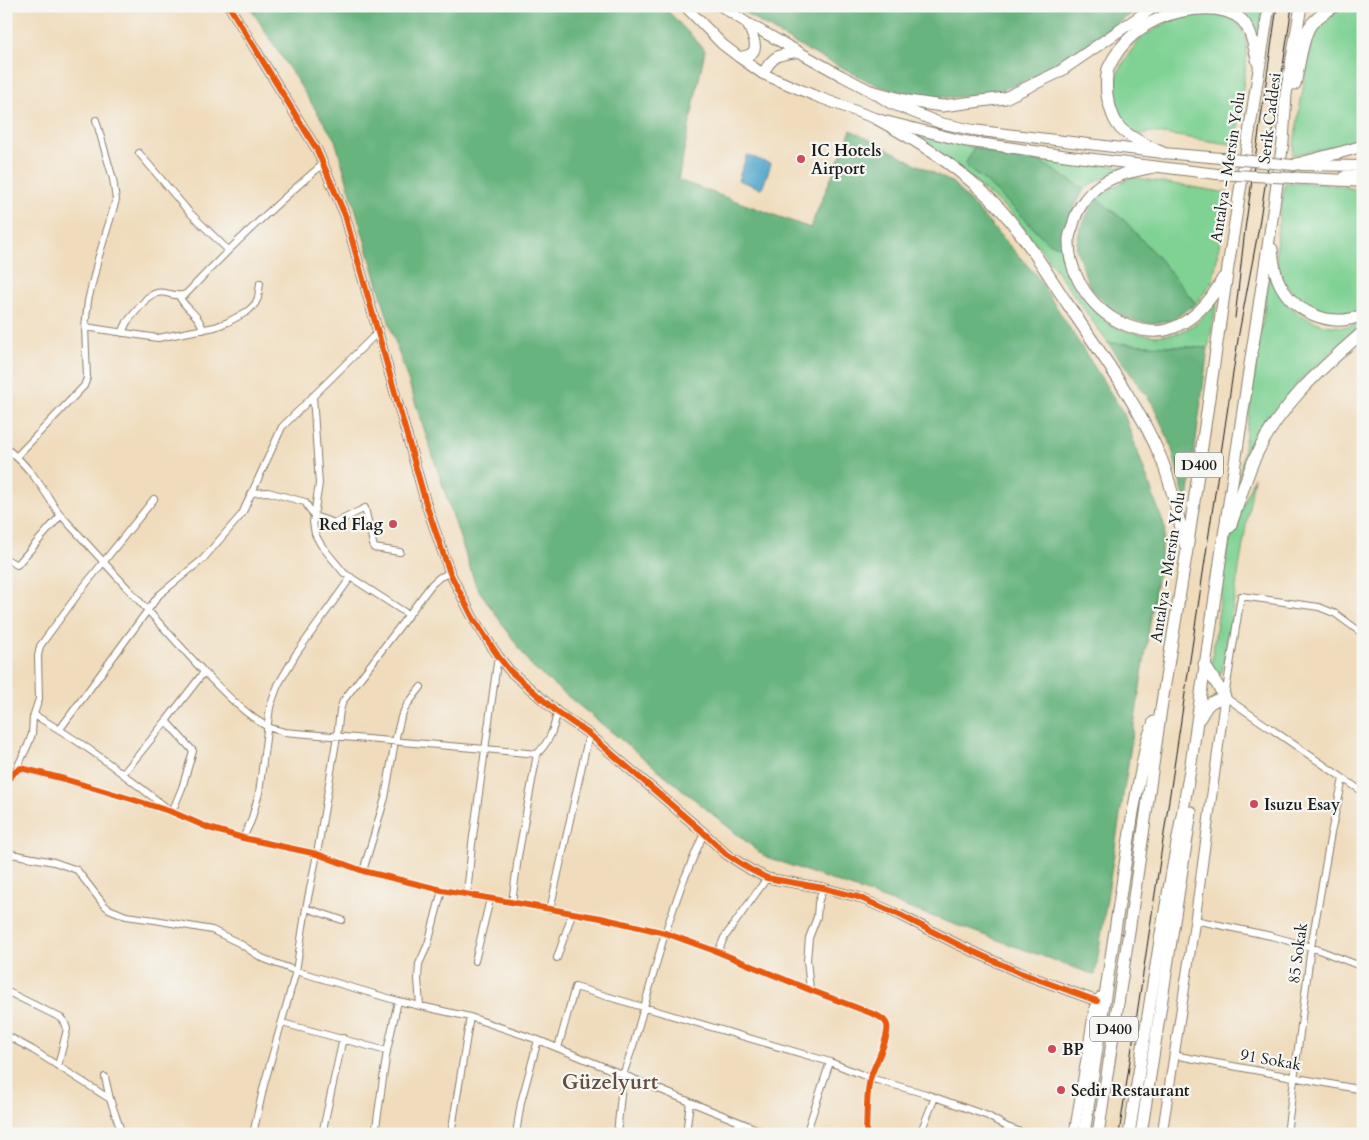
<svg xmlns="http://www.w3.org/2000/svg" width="1369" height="1140" font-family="Cardo,serif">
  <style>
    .green { fill: #80d294; stroke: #4e7758 }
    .forest { fill: #68b47e; stroke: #42684d }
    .water { fill: #4ca4c9; stroke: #346072 }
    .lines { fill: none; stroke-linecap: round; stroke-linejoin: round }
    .street-casing { stroke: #867c6c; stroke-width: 8 }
    .secondary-casing { stroke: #867c6c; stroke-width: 11 }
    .primary-casing { stroke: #867c6c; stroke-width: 12 }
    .highway-casing { stroke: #867c6c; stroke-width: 13 }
    .street { stroke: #fff; stroke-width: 6 }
    .secondary { stroke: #fff; stroke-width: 9 }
    .primary { stroke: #fff; stroke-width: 10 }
    .highway { stroke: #fff; stroke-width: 11 }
    .tram { stroke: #1c1c1c; stroke-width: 1 }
    .primary-bridge-casing { stroke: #867c6c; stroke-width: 12; stroke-linecap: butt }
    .primary-bridge { stroke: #fff; stroke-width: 10 }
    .cycleway-casing { stroke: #f6f6f2; stroke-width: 9 }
    .cycleway { stroke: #e8590c; stroke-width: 6 }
    .poi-dot { fill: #d1495b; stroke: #f6f6f2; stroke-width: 2 }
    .labels { text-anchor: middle; stroke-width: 4.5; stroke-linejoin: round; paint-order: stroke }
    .shield { fill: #f6f6f2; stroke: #5d5d5c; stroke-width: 1 }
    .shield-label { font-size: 15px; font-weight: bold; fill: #1c1c1c }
    .street-label { font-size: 16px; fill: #1c1c1c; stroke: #f6f6f2 }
    .poi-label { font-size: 16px; font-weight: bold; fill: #1c1c1c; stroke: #f6f6f2; text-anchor: start }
    .district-label { font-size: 21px; font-weight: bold; fill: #674d3e; stroke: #f6f6f2 }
  </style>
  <rect width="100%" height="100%" fill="#f6f6f2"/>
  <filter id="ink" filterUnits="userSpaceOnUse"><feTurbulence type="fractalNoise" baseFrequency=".02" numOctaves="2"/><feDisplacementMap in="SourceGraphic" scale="10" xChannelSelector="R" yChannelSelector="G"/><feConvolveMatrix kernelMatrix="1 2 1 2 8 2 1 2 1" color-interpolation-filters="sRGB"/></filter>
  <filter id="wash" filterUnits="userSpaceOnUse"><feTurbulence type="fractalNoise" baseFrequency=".0096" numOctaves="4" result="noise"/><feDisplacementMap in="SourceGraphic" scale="20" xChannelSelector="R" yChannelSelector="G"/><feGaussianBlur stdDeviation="1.12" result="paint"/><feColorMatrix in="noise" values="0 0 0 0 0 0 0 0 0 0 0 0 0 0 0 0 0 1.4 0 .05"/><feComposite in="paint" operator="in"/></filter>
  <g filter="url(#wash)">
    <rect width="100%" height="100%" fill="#f0dcbc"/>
    <!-- green -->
    <path class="green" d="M1226 6H1263L1258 36 1251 26Z
      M1346 6H1363V139L1329 148 1292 155 1311 41C1319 18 1324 15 1346 6Z
      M1204 12 1225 14 1239 24 1246 38 1247 54 1236 145 1150 132 1141 136 1129 129 1119 118 1113 96 1119 70 1130 52 1143 36 1169 21Z
      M917 136 974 147 1129 168 1099 180 1084 189 1037 160 974 147 965 165 985 181 1023 217 1048 243 1063 247 1075 288 1109 325 1128 332 1156 336 1179 333 1197 323 1217 302 1208 348 1108 343 1044 253 1009 211Z
      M1131 177 1228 193 1213 281 1196 304 1162 262 1123 220 1096 198Z
      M1285 183C1311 184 1338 182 1363 192V309C1347 315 1326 315 1311 306 1294 297 1281 282 1277 263 1273 243 1282 204 1285 183Z
      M1269 275 1281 297 1300 315 1323 325 1347 327 1363 321V324L1299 381 1262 429 1239 482Z
      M1254 477 1223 667 1221 673 1217 675 1211 666 1228 545Z"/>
    <!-- forest -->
    <path class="forest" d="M249 6H663L705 50 678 180 810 228 851 130 953 183 1036 275 1124 414 1165 528 1095 975 764 856 533 668 476 586 392 332 335 140Z
      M735 6H1142C1103 34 1064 64 1020 83 977 102 927 100 882 87 870 83 859 76 847 70 808 52 771 31 735 6Z
      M974 147 1037 160 1084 189 1074 209 1063 247 1048 243 1023 217 985 181 965 165Z
      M1096 198 1125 221 1162 262 1196 304 1172 320 1149 324 1129 319 1108 307 1089 286 1076 248 1080 228Z
      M1108 343 1208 348 1187 508 1171 445 1152 403Z"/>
    <!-- water -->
    <path class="water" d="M747 155 771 164 762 189 738 180Z"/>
  </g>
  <g filter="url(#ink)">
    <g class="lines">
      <!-- street casing -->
      <g class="street-casing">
        <path id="street" d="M139 153 189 212 228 250
          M179 296C185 309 200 315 203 330
          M85 327 158 338 215 327 228 322 248 311 255 304 258 298 260 283
          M122 333 127 322 147 298C165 285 172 300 186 294 229 248 275 205 323 164
          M313 396 319 484 313 522 315 534 321 545 344 573 409 615
          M6 448C30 467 42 487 58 512L204 672C223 691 242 712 266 726 271 729 278 730 284 732L485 749 537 754
          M17 456 84 386 87 378 85 327 88 301 98 259 116 200 113 179 96 120
          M252 493 268 492 305 502 314 516 335 523 365 508 374 548 400 552
          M6 559 17 565 61 515
          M1363 634 1336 614 1319 607 1241 596 1225 697 1363 792
          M34 715C84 742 128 778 172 812L182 788 193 751 166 721 204 672
          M60 729 159 595 203 559 242 514 282 427 378 332
          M15 772 28 745 32 734 33 717 39 699 38 656 40 646 81 590 154 499
          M123 774 166 721
          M6 782 15 772 21 768 64 779 131 799 172 812 209 828 243 838 317 854 363 871 442 890 601 918 665 933 718 952 810 990 876 1015C880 1017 886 1020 887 1025 890 1037 875 1064 871 1076 866 1089 867 1118 866 1134
          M243 838 251 821 259 793 270 707 278 685 296 654 351 577
          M6 853 54 862 77 870 104 905 109 909 126 916 155 920 212 930 239 943 262 958 296 971 398 1001 470 1017 538 1040 769 1134
          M363 871 385 798 395 741 401 717 407 705 421 687
          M467 895 472 844 498 656
          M512 903 518 857 537 754C550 741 554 729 557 712
          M306 908 342 920
          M550 910 589 734
          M1195 920 1271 936 1311 947 1363 967
          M718 952 724 938 767 878
          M557 958 572 914
          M475 961 490 899
          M810 990 807 960 809 938 817 917 818 903 823 888
          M6 991 61 1018 65 1023 67 1029 58 1066
          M420 1006 418 979 419 964 428 944 442 890
          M282 1023 387 1051
          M6 1035 33 1050 110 1099
          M558 1048 575 987 830 1062 870 1078 926 1094 988 1116 1007 1127 1026 1134
          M1173 1055 1363 1090
          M105 1077 110 1099 122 1134
          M253 1134 264 1085 296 971 306 908 317 854 337 736 340 710 343 701 432 584 440 577 450 573
          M322 1134 343 1038
          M375 1134 387 1051 398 1001
          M451 1134 470 1017
          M516 1134 521 1102 538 1040
          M617 1134 623 1075 633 1046 665 933 682 884 704 833
          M686 1134 690 1102
          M736 1134 738 1122
          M806 1134 830 1062
          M920 1134 935 1097
          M1287 1134 1311 947 1331 833 1343 779"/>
      </g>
      <!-- secondary casing -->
      <g class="secondary-casing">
        <path id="secondary" d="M229 6 317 150 345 215 427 507 450 573 473 618 498 656 510 671 557 712 589 734 704 833 726 854 751 870 767 878 823 888 858 897 900 915 959 945 1018 972 1097 1001
          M1074 1134 1093 1015 1097 1001 1100 997
          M1162 1134 1195 920 1225 697"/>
      </g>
      <!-- primary casing -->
      <g class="primary-casing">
        <path id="primary" d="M685 6 722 44 739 57 763 74 813 95 877 119 964 141 1069 156 1217 174
          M721 6 747 23 799 52 842 76 871 91 890 103 940 123 973 130 1163 153 1221 158
          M739 57C764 55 754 39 747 23
          M763 74C772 55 780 54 799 52
          M1301 165 1363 166
          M1345 176 1363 175"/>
      </g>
      <!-- highway casing -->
      <g class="highway-casing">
        <path id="highway" d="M1295 84C1299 68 1302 39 1310 26 1316 17 1326 12 1335 6
          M871 91 908 101 942 106 1005 98 1059 72 1155 6
          M877 119C914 139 949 161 980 189 1017 221 1042 266 1069 306 1102 355 1138 404 1161 458 1172 485 1178 516 1185 545
          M1163 153C1149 146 1131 139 1120 128 1113 120 1111 110 1108 100 1106 93 1106 76 1108 69 1109 66 1112 62 1113 59 1121 46 1134 32 1148 24 1172 10 1219 0 1242 20 1252 31 1254 48 1258 63
          M1293 165 1342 152 1363 146
          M1154 167C1135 171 1116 174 1100 185 1087 194 1076 210 1073 225 1071 230 1069 235 1069 240 1068 277 1094 313 1128 326 1139 330 1154 333 1166 330 1192 323 1211 301 1223 278
          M1294 178 1358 181 1363 184
          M1272 249C1273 259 1274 270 1278 280 1292 312 1330 329 1363 315
          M1230 527C1238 506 1244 483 1253 462 1276 409 1320 369 1363 332
          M1200 718C1208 703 1209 702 1225 697L1204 664
          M1084 1134 1133 812 1147 740 1154 722
          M1098 1134 1130 925 1162 702 1187 550 1228 267 1269 6
          M1129 1134 1162 928 1190 770 1221 555 1270 233 1283 142 1286 94 1301 6
          M1141 1134 1191 812"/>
      </g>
      <!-- street -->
      <use href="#street" class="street"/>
      <!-- secondary -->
      <use href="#secondary" class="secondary"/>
      <!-- primary -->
      <use href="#primary" class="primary"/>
      <!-- highway -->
      <use href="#highway" class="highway"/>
      <!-- tram -->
      <path class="tram" d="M1235 318 1245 229 1277 6
        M1119 1134 1239 333 1258 232 1292 6"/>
      <!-- primary-bridge casing -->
      <g class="primary-bridge-casing">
        <path id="primary-bridge" d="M1221 158 1293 165
          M1217 174 1294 178"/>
      </g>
      <!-- primary-bridge -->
      <use href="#primary-bridge" class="primary-bridge"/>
      <!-- cycleway casing -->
      <g class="cycleway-casing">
        <path id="cycleway" d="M229 6 317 150 345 215 427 507 450 573 473 618 498 656 510 671 557 712 589 734 704 833 726 854 751 870 767 878 823 888 858 897 900 915 959 945 1018 972 1097 1001
          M6 782 15 772 21 768 64 779 131 799 172 812 209 828 243 838 317 854 363 871 442 890 601 918 665 933 718 952 810 990 876 1015C880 1017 886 1020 887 1025 890 1037 875 1064 871 1076 866 1089 867 1118 866 1134"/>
      </g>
      <!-- cycleway -->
      <use href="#cycleway" class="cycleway"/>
    </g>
  </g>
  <!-- markers -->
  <g class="poi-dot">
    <circle cx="801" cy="159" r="5"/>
    <circle cx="393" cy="524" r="5"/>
    <circle cx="1254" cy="804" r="5"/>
    <circle cx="1052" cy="1049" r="5"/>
    <circle cx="1061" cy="1090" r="5"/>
  </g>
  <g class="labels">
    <!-- shield labels -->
    <g class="shield">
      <rect x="1175" y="452.5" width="48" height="25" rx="4"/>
      <rect x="1090" y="1016.5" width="48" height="25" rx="4"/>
    </g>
    <g class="shield-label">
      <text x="1199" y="470">D400</text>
      <text x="1114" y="1034">D400</text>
    </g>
    <!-- street labels -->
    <g class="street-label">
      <text transform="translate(1269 118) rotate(-83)" y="6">Serik Caddesi</text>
      <text transform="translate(1227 167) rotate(-81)" y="6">Antalya - Mersin Yolu</text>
      <text transform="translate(1167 567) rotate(-81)" y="6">Antalya - Mersin Yolu</text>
      <text transform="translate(1297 953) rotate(-82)" y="6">85 Sokak</text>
      <text transform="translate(1271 1059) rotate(10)" y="6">91 Sokak</text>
    </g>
    <!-- poi labels -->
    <g class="poi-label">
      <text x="811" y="156">IC Hotels<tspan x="811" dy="18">Airport</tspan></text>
      <text x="383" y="530" text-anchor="end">Red Flag</text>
      <text x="1264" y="810">Isuzu Esay</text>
      <text x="1062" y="1055">BP</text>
      <text x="1071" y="1096">Sedir Restaurant</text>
    </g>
    <!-- district labels -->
    <g class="district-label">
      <text x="610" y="1089">Güzelyurt</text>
    </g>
  </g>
  <!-- margin -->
  <rect width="1369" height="1140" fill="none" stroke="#f6f6f2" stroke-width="25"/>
</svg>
